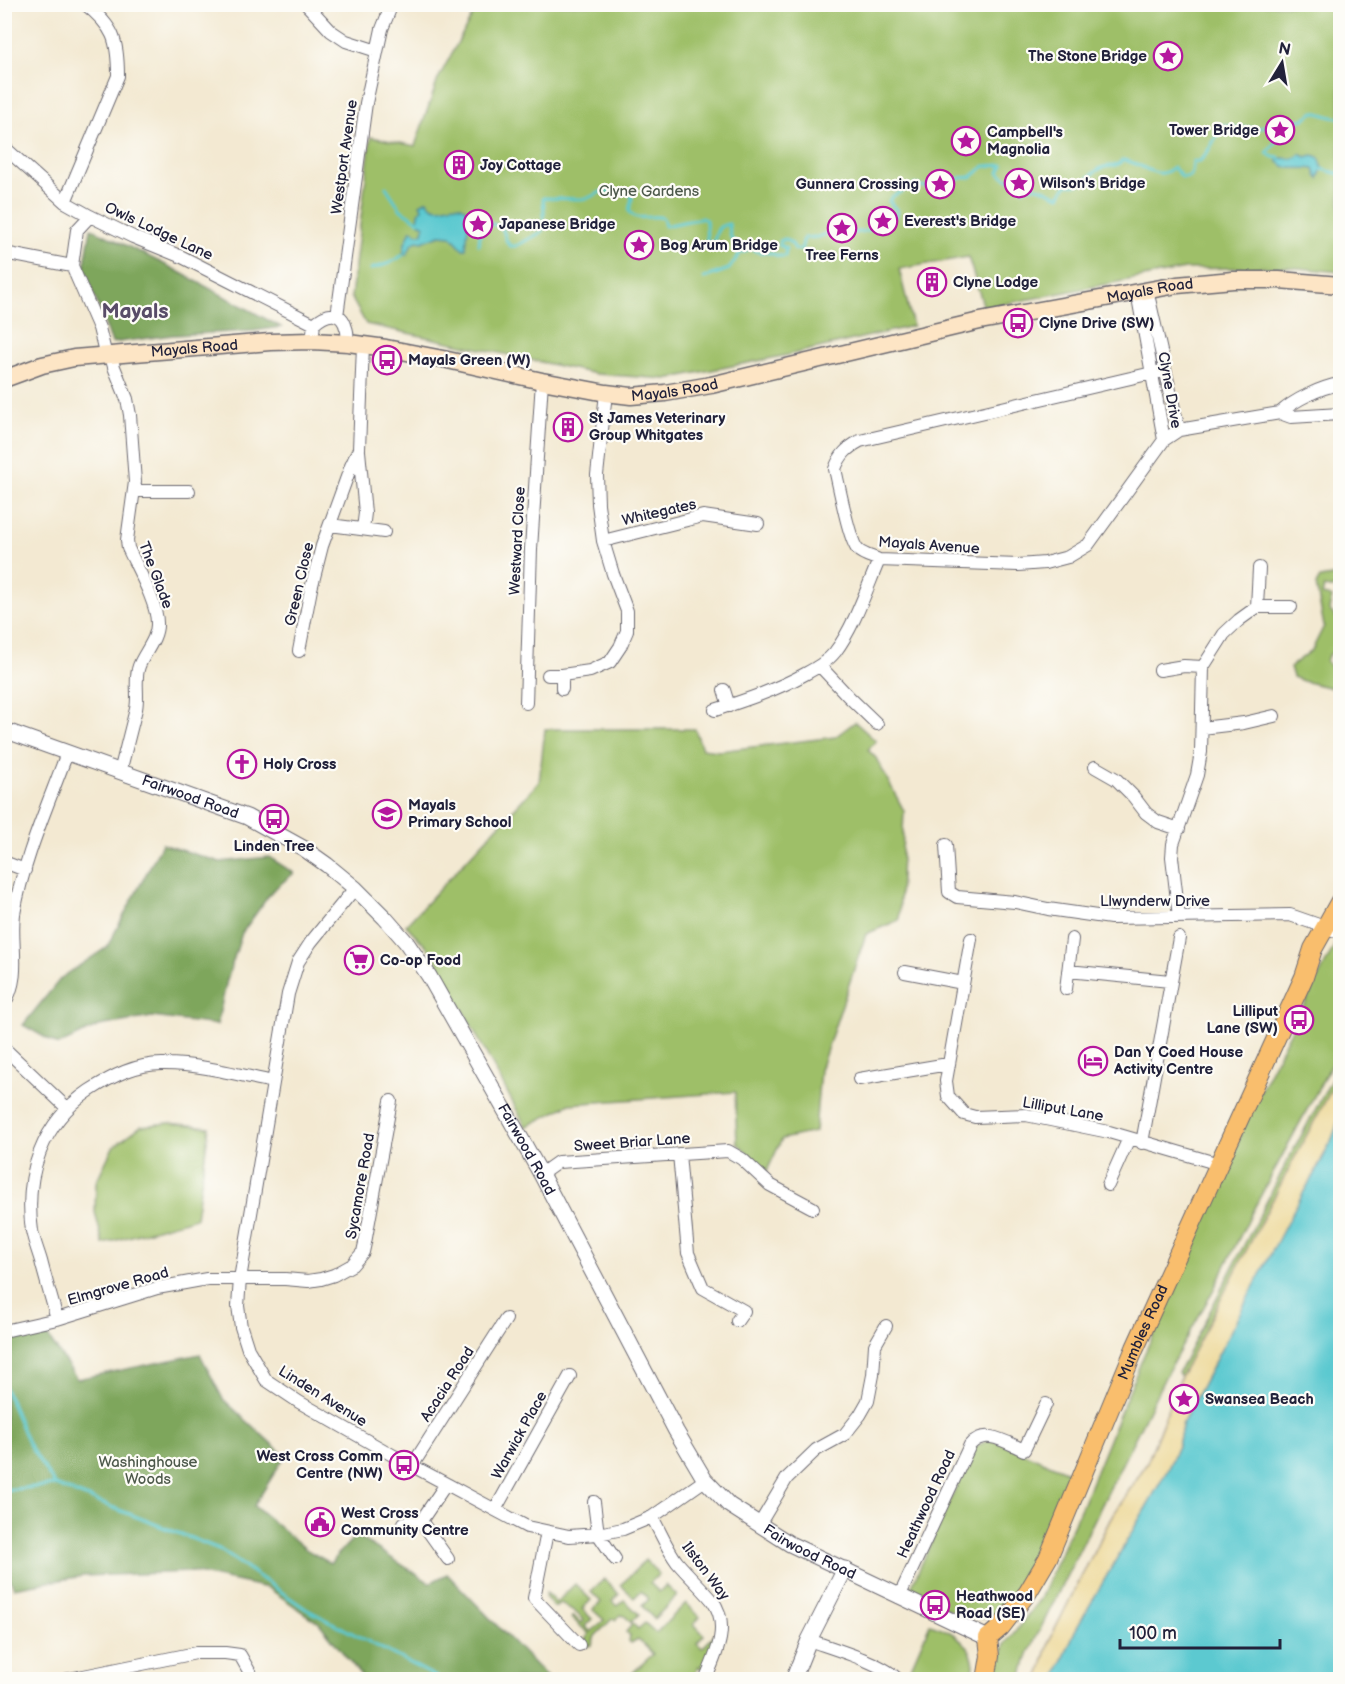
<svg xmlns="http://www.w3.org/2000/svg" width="1345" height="1684" font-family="'Balsamiq Sans',sans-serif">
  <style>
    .green { fill: #9ebf68; stroke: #607052; stroke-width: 1.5 }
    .forest { fill: #7ea65c; stroke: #50644c; stroke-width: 1.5 }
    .sand { fill: #eeda9e; stroke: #887e6c; stroke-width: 1.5 }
    .water { fill: #5cc9d0; stroke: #3f7686; stroke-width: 1.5 }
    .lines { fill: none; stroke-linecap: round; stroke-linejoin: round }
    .stream { stroke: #5cc9d0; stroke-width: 3 }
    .minor-casing { stroke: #6b6870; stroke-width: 14 }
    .tertiary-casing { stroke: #6b6870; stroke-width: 17 }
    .secondary-casing { stroke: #6b6870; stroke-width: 19 }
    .primary-casing { stroke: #6b6870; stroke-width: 20 }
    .minor { stroke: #fff; stroke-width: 12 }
    .tertiary { stroke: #fff; stroke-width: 15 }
    .secondary { stroke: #fde5c5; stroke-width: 16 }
    .primary { stroke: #f9be6d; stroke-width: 18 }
    .labels { text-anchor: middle; stroke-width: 4.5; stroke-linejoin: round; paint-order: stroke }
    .poi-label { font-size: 15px; font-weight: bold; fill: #22223b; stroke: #fdfcf7; text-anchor: start }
    .street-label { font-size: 15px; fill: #22223b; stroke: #fdfcf7 }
    .park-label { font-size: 15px; fill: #4d594b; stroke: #fdfcf7 }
    .district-label { font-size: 21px; font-weight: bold; fill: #594c68; stroke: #fdfcf7 }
  </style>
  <rect width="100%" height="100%" fill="#fdfcf7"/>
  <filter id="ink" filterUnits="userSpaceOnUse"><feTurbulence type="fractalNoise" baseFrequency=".0167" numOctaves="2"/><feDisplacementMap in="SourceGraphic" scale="12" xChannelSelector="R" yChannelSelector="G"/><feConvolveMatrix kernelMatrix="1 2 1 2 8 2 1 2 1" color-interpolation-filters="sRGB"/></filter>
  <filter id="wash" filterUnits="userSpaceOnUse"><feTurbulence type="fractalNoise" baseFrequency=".008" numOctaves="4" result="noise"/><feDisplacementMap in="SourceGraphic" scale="24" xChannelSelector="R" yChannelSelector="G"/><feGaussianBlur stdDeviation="1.35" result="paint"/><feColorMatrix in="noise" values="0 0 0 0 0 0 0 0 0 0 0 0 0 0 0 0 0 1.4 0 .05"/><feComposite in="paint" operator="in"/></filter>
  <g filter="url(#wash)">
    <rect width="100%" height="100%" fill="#f3e9d2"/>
    <!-- green -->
    <path class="green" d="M478 5H1340V272L1287 267 1185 269 984 308 968 257 899 269 913 326 788 355 666 379 596 374 366 324 351 297 371 137 415 146 438 79Z
      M1338 575 1336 589 1324 587 1322 595 1332 597 1329 610 1340 621 1334 651 1328 656 1326 661 1330 666 1340 669V690L1303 681 1293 677 1290 667 1312 650 1324 626 1316 585 1320 578Z
      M855 722 876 741 868 750 876 758 904 811 899 920 866 934 820 1070 815 1132 782 1139 767 1171 737 1143 735 1092 570 1104 526 1127 432 953 406 925 539 782 545 729H695L702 749 719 751 835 737Z
      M1340 935V1048L1252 1212 1214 1289 1166 1375 1028 1654 1021 1679 994 1680 1005 1644 1040 1599 1083 1503 1143 1357 1199 1233 1254 1103Z
      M1340 1064V1074L1296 1155 1181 1376 1178 1373 1287 1162Z
      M169 1123 209 1127 196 1218 103 1244 95 1212 96 1182 113 1147 141 1126Z
      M991 1439 1070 1473 1013 1600C1007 1605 1002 1612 995 1615 973 1626 930 1601 909 1592L974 1447Z
      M645 1560 659 1574 650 1583 659 1592 666 1585 677 1596 654 1619 642 1606 649 1599 641 1591 634 1598 621 1585Z
      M604 1579 619 1594 612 1601 617 1606 624 1600 639 1614 631 1622 638 1629 645 1623 656 1633 686 1603 700 1617 694 1624 704 1635 697 1643 702 1648 714 1636 719 1628 718 1639 703 1670 699 1666 692 1679H626L653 1654 638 1639 631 1643 629 1641 630 1636 626 1632 631 1626V1623L625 1616 621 1615 615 1620 612 1619 595 1636 592 1645 588 1646 583 1642 589 1634 572 1618 573 1616 582 1623 584 1620 574 1611 561 1603 554 1607 545 1597 546 1593 556 1603 575 1584 591 1600 582 1609 592 1619 585 1626 591 1632 604 1620 593 1610 601 1602 591 1592Z
      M930 1624C950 1630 972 1642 974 1665 974 1670 971 1675 970 1679H910L908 1674Z"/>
    <!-- forest -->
    <path class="forest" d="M91 228 170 267 281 327 253 331 173 335 112 343 84 269Z
      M162 844 220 862 269 857 294 873 272 891 242 933 227 980 217 1025 152 1017 99 1026 58 1045 23 1025 61 978 107 947Z
      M44 1331 77 1379 200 1354 223 1399 285 1456 254 1506 307 1550 330 1563 356 1535 430 1583 447 1574 549 1679H364L319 1623 268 1588 192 1572 83 1576 14 1588 4 1567 5 1342Z"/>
    <!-- sand -->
    <path class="sand" d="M1340 1074V1113L1337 1130 1183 1422 1178 1446 1167 1471 1075 1631 1055 1679 1038 1680 1050 1639 1111 1518 1147 1463 1181 1376 1296 1155Z"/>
    <!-- water -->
    <path class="water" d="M1300 154 1306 157 1313 155 1319 157 1322 166 1319 179 1317 177 1314 169C1300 166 1289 173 1277 161L1279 158C1288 158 1294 161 1300 154Z
      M427 200C437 219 452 196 468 210L466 218 468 227 466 249H463L451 236 440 235 422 242 417 241 412 244 407 254 403 255 405 243 411 230 418 234 423 233 424 226 418 221 419 213 422 208 420 204Z
      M1340 1113V1679H1055L1075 1631 1167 1471 1178 1446 1183 1422C1220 1352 1256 1282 1293 1211 1310 1179 1333 1148 1340 1113Z"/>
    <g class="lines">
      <!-- stream -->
      <path class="stream" d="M1277 121C1283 141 1277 138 1267 153L1273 157 1279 158
        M1321 169 1340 174
        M386 187 401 210 418 221
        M467 212 478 213 488 223 480 235 479 245
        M488 223 502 227 507 242 510 246H516L542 232 544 211 543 198 581 199 588 198 603 191 630 193 632 198 629 211C638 224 651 213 663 218L665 226 702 218 706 220 707 242 713 243C718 232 715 226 729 224 730 232 729 240 737 244L740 253 729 269 704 278
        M740 253 746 251 751 246C757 255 760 251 769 253 776 254 777 257 785 256L786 248 779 245 780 241 785 239 792 244 795 249 801 250 804 238 818 237 838 229 843 235C862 230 877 235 887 213L896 216 898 212 889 201 893 196 914 185 932 188 961 178 971 177 985 166 1003 165 999 172C1006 180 1016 181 1023 189 1044 183 1042 191 1060 196L1065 187 1068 184C1087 187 1089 172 1104 167 1108 166 1114 166 1119 164L1122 160C1141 161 1158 184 1173 167L1182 177H1188L1192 173 1193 161 1198 162C1209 155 1215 136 1223 125L1238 128H1261L1277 121 1287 119 1302 120 1314 112C1325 114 1329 118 1340 118
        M371 269 390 263 403 255
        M4 1386 28 1443 55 1485
        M4 1490 55 1485 219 1549 306 1609 442 1680"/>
    </g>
  </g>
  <g filter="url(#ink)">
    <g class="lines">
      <!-- minor casing -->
      <g class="minor-casing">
        <path id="minor" d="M306 4 331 31 346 41 377 51
          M4 147 65 202 90 216 133 237 182 257 314 324
          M65 202 118 76C118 40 114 27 85 4
          M90 216 77 230 72 266 99 328 106 356
          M4 253 72 266
          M1147 290 1179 430
          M1137 292 1164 440
          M337 316 366 103 382 29 392 4
          M312 341 314 324C325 314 341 308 346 328 348 332 347 338 348 343
          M111 356 114 367 127 399 130 415 135 482 127 540 128 548C137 568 157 602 157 623 158 638 144 653 139 666 134 679 139 695 136 709L120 772
          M1165 370 860 441C847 448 840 455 835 469 839 485 849 541 858 550 863 555 873 557 879 560L1018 565 1045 563 1068 557 1088 545 1164 440 1179 430 1280 413
          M1340 384C1321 387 1294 400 1280 413L1291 417 1340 414
          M359 451 365 513 363 529
          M135 491H189
          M330 525 384 532
          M603 541 703 516 758 524
          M1257 607H1291
          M299 651 311 589 322 546 351 466 359 449 363 345
          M820 666 848 696 877 724
          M1160 670 1184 666 1203 667
          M548 675H562L590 671 610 662 620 647 627 631V611L613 574 603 541 598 504 597 475 606 393
          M562 689V675
          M724 690 729 706
          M526 703 531 549 542 381
          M715 710C746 700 776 690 805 674 816 668 827 662 835 652 854 627 867 588 879 560
          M1202 728 1244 723 1274 716
          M1095 767 1116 779 1133 796 1146 813 1158 822 1179 829
          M946 845 949 892 957 897 1015 902 1048 909 1111 918 1290 915 1336 931
          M4 862 25 870
          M355 888 311 942 298 962 288 994 240 1279 238 1306 241 1327 248 1349 266 1380 299 1402 394 1456 527 1527 569 1536 598 1534 623 1529 652 1517 705 1480
          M1179 917 1172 857 1173 844 1197 775 1201 752 1203 667 1224 634 1239 620 1257 607 1259 568
          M971 939 946 1081 948 1096 964 1114 975 1117 1026 1115 1109 1132 1219 1164
          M1068 971 1170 981
          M905 972 963 983
          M1066 989 1072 939
          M4 1004C22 976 10 945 14 914 23 860 48 805 67 753
          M4 1048 67 1108
          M859 1079 948 1064
          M1142 1143 1179 938
          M679 1154 688 1253 703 1288 744 1311 737 1321
          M541 1174 558 1162 728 1151 742 1159 770 1185 813 1208
          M1108 1185 1129 1138
          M57 1319C52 1300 46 1281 41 1261 38 1251 34 1241 32 1231 24 1175 42 1123 89 1091 112 1076 137 1063 165 1064 200 1064 239 1075 273 1082
          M4 1331 57 1319 157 1288 207 1279H285L308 1281 321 1279 334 1275 352 1265 363 1252 365 1243 391 1101
          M412 1466 506 1319
          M446 1484 421 1521 448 1559
          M594 1502 598 1534 615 1559
          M495 1510 570 1376
          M652 1517C660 1531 667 1549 677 1562 688 1575 701 1587 712 1600 731 1625 716 1655 705 1680
          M404 1523 421 1521
          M759 1525 787 1478 816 1450 845 1434 860 1415 868 1401 873 1375 875 1345 886 1326
          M547 1532 534 1598 579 1645
          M899 1597 970 1445C985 1427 1007 1443 1024 1450L1046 1404
          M809 1640C831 1648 884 1663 898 1680
          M64 1680 196 1653H225L240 1655 254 1680"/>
      </g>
      <!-- tertiary casing -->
      <g class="tertiary-casing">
        <g id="tertiary">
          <path id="s1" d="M4 730 247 817 303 848 327 865 355 888 385 918 406 942 429 976 541 1174 676 1431 705 1480 729 1505 790 1544 988 1638"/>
          <path d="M793 1680 809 1640 845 1569"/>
        </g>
      </g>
      <!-- secondary casing -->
      <g class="secondary-casing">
        <g id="secondary">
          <path id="s2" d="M4 379 42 365 74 358 270 342 312 341 348 343 386 348 443 359 542 381 606 393 631 396 665 393 711 385 980 321 1177 285 1233 280H1279L1340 285"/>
        </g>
      </g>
      <!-- primary casing -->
      <g class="primary-casing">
        <g id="primary">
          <path id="s3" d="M986 1680 990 1656 988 1638 1001 1627 1028 1592 1048 1558 1135 1348 1304 977 1313 949 1340 901"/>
        </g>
      </g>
      <!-- minor -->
      <use href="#minor" class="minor"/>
      <!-- tertiary -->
      <use href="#tertiary" class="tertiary"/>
      <!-- secondary -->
      <use href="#secondary" class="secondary"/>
      <!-- primary -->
      <use href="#primary" class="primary"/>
    </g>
  </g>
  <!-- icons -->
  <defs>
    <g id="sight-ring" transform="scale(1.5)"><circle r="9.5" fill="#fdfcf7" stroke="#b5179e" stroke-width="1.5"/><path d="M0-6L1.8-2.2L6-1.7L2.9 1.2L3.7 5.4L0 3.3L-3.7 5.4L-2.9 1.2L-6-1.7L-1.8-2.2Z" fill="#b5179e"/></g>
    <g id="building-ring" transform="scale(1.5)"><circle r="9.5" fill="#fdfcf7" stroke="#b5179e" stroke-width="1.5"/><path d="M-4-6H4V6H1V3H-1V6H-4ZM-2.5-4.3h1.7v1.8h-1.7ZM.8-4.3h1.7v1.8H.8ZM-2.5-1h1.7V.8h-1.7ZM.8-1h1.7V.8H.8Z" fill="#b5179e"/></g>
    <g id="bus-ring" transform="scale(1.5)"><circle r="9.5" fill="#fdfcf7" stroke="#b5179e" stroke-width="1.5"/><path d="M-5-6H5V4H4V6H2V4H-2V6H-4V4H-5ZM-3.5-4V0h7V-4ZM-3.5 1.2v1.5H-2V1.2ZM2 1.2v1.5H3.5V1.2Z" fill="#b5179e"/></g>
    <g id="church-ring" transform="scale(1.5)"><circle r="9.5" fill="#fdfcf7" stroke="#b5179e" stroke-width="1.5"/><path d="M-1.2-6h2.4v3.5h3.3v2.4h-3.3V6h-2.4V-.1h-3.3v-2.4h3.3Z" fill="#b5179e"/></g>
    <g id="school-ring" transform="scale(1.5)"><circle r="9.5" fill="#fdfcf7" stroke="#b5179e" stroke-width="1.5"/><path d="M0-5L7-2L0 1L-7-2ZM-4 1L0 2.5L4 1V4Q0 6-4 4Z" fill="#b5179e"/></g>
    <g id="supermarket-ring" transform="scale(1.5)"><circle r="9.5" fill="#fdfcf7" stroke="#b5179e" stroke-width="1.5"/><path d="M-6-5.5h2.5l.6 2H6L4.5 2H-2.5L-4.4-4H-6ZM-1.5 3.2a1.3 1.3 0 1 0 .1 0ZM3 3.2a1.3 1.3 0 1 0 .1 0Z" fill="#b5179e"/></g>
    <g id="hotel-ring" transform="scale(1.5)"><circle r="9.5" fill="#fdfcf7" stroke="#b5179e" stroke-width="1.5"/><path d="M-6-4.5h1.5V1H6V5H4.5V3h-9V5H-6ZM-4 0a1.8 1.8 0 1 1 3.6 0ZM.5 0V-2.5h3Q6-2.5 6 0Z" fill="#b5179e"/></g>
    <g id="civic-ring" transform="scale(1.5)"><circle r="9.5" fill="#fdfcf7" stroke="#b5179e" stroke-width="1.5"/><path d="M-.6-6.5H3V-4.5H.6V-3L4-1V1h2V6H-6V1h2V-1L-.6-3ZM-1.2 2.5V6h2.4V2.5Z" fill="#b5179e"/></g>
  </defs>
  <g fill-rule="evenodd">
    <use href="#sight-ring" x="1168" y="56"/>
    <use href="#sight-ring" x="1280" y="130"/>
    <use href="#sight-ring" x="966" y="141"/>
    <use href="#building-ring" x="459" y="165"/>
    <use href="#sight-ring" x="1019" y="183"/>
    <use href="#sight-ring" x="940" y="184"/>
    <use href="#sight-ring" x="883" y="221"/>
    <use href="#sight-ring" x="478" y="224"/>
    <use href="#sight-ring" x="842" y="228"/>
    <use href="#sight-ring" x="639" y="245"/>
    <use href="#building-ring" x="932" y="282"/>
    <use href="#bus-ring" x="1018" y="323"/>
    <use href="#bus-ring" x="387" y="360"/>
    <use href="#building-ring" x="568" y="427"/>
    <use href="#church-ring" x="242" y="764"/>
    <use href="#school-ring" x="387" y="814"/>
    <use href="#bus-ring" x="274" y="819"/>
    <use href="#supermarket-ring" x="359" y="960"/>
    <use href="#bus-ring" x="1299" y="1020"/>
    <use href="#hotel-ring" x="1093" y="1061"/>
    <use href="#sight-ring" x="1184" y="1399"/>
    <use href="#bus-ring" x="404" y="1465"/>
    <use href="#civic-ring" x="320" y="1522"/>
    <use href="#bus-ring" x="935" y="1605"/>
  </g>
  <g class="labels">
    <!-- poi labels -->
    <g class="poi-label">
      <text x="1147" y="61" text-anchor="end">The Stone Bridge</text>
      <text x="1259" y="135" text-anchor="end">Tower Bridge</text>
      <text x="987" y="137">Campbell's<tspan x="987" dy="17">Magnolia</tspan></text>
      <text x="480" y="170">Joy Cottage</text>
      <text x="1040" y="188">Wilson's Bridge</text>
      <text x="919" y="189" text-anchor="end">Gunnera Crossing</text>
      <text x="904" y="226">Everest's Bridge</text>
      <text x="499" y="229">Japanese Bridge</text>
      <text x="660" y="250">Bog Arum Bridge</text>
      <text x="842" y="260" text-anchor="middle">Tree Ferns</text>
      <text x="953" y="287">Clyne Lodge</text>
      <text x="1039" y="328">Clyne Drive (SW)</text>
      <text x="408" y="365">Mayals Green (W)</text>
      <text x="589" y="423">St James Veterinary<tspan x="589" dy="17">Group Whitgates</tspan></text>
      <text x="263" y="769">Holy Cross</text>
      <text x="408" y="810">Mayals<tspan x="408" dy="17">Primary School</tspan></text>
      <text x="274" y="851" text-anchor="middle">Linden Tree</text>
      <text x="380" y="965">Co-op Food</text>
      <text x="1278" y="1016" text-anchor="end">Lilliput<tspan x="1278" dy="17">Lane (SW)</tspan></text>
      <text x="1114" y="1057">Dan Y Coed House<tspan x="1114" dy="17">Activity Centre</tspan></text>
      <text x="1205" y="1404">Swansea Beach</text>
      <text x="383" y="1461" text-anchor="end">West Cross Comm<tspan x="383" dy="17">Centre (NW)</tspan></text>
      <text x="341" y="1518">West Cross<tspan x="341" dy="17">Community Centre</tspan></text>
      <text x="956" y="1601">Heathwood<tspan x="956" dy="17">Road (SE)</tspan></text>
    </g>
    <!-- street labels -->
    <g class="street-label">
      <text transform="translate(344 157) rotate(-82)" y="5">Westport Avenue</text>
      <text transform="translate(159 231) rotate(25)" y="5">Owls Lodge Lane</text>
      <text dy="5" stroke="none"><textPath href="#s2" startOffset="1166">Mayals Road</textPath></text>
      <text dy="5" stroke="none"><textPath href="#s2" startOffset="194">Mayals Road</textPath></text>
      <text dy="5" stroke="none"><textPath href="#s2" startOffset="680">Mayals Road</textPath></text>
      <text transform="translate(1170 390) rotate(80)" y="5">Clyne Drive</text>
      <text transform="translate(659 512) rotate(-13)" y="5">Whitegates</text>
      <text transform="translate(517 541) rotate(-87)" y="5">Westward Close</text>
      <text transform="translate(929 545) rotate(4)" y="5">Mayals Avenue</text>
      <text transform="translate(156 575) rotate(69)" y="5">The Glade</text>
      <text transform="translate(299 584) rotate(-77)" y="5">Green Close</text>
      <text dy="5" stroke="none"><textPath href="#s1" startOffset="198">Fairwood Road</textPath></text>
      <text x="1155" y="906">Llwynderw Drive</text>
      <text transform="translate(1063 1109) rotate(10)" y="5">Lilliput Lane</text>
      <text transform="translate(632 1142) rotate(-4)" y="5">Sweet Briar Lane</text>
      <text dy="5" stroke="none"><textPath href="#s1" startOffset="702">Fairwood Road</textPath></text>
      <text transform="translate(360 1186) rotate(-80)" y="5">Sycamore Road</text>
      <text transform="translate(118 1286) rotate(-16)" y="5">Elmgrove Road</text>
      <text dy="5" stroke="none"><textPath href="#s3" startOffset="388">Mumbles Road</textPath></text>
      <text transform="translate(447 1384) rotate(-57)" y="5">Acacia Road</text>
      <text transform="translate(323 1396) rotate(32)" y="5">Linden Avenue</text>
      <text transform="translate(519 1435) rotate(-61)" y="5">Warwick Place</text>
      <text transform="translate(926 1504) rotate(-65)" y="5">Heathwood Road</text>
      <text dy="5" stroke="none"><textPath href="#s1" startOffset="1206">Fairwood Road</textPath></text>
      <text transform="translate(706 1571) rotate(53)" y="5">Ilston Way</text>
    </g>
    <!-- park labels -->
    <g class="park-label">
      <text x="649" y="196">Clyne Gardens</text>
      <text x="148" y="1467">Washinghouse<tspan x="148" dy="17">Woods</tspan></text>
    </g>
    <!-- district labels -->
    <g class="district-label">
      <text x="135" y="318">Mayals</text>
    </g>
  </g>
  <!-- margin -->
  <rect width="1345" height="1684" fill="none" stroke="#fdfcf7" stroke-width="24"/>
  <!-- north arrow -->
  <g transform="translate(1282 63) rotate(11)" stroke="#fdfcf7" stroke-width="4.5" paint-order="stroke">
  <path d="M0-4.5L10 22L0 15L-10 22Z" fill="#22223b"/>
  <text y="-9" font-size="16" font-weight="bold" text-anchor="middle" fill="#22223b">N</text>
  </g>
  <!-- scale -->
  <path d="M1120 1639v9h160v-9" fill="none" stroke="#22223b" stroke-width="3"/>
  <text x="1129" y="1639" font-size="18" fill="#22223b" stroke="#fdfcf7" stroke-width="4.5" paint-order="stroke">100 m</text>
</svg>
